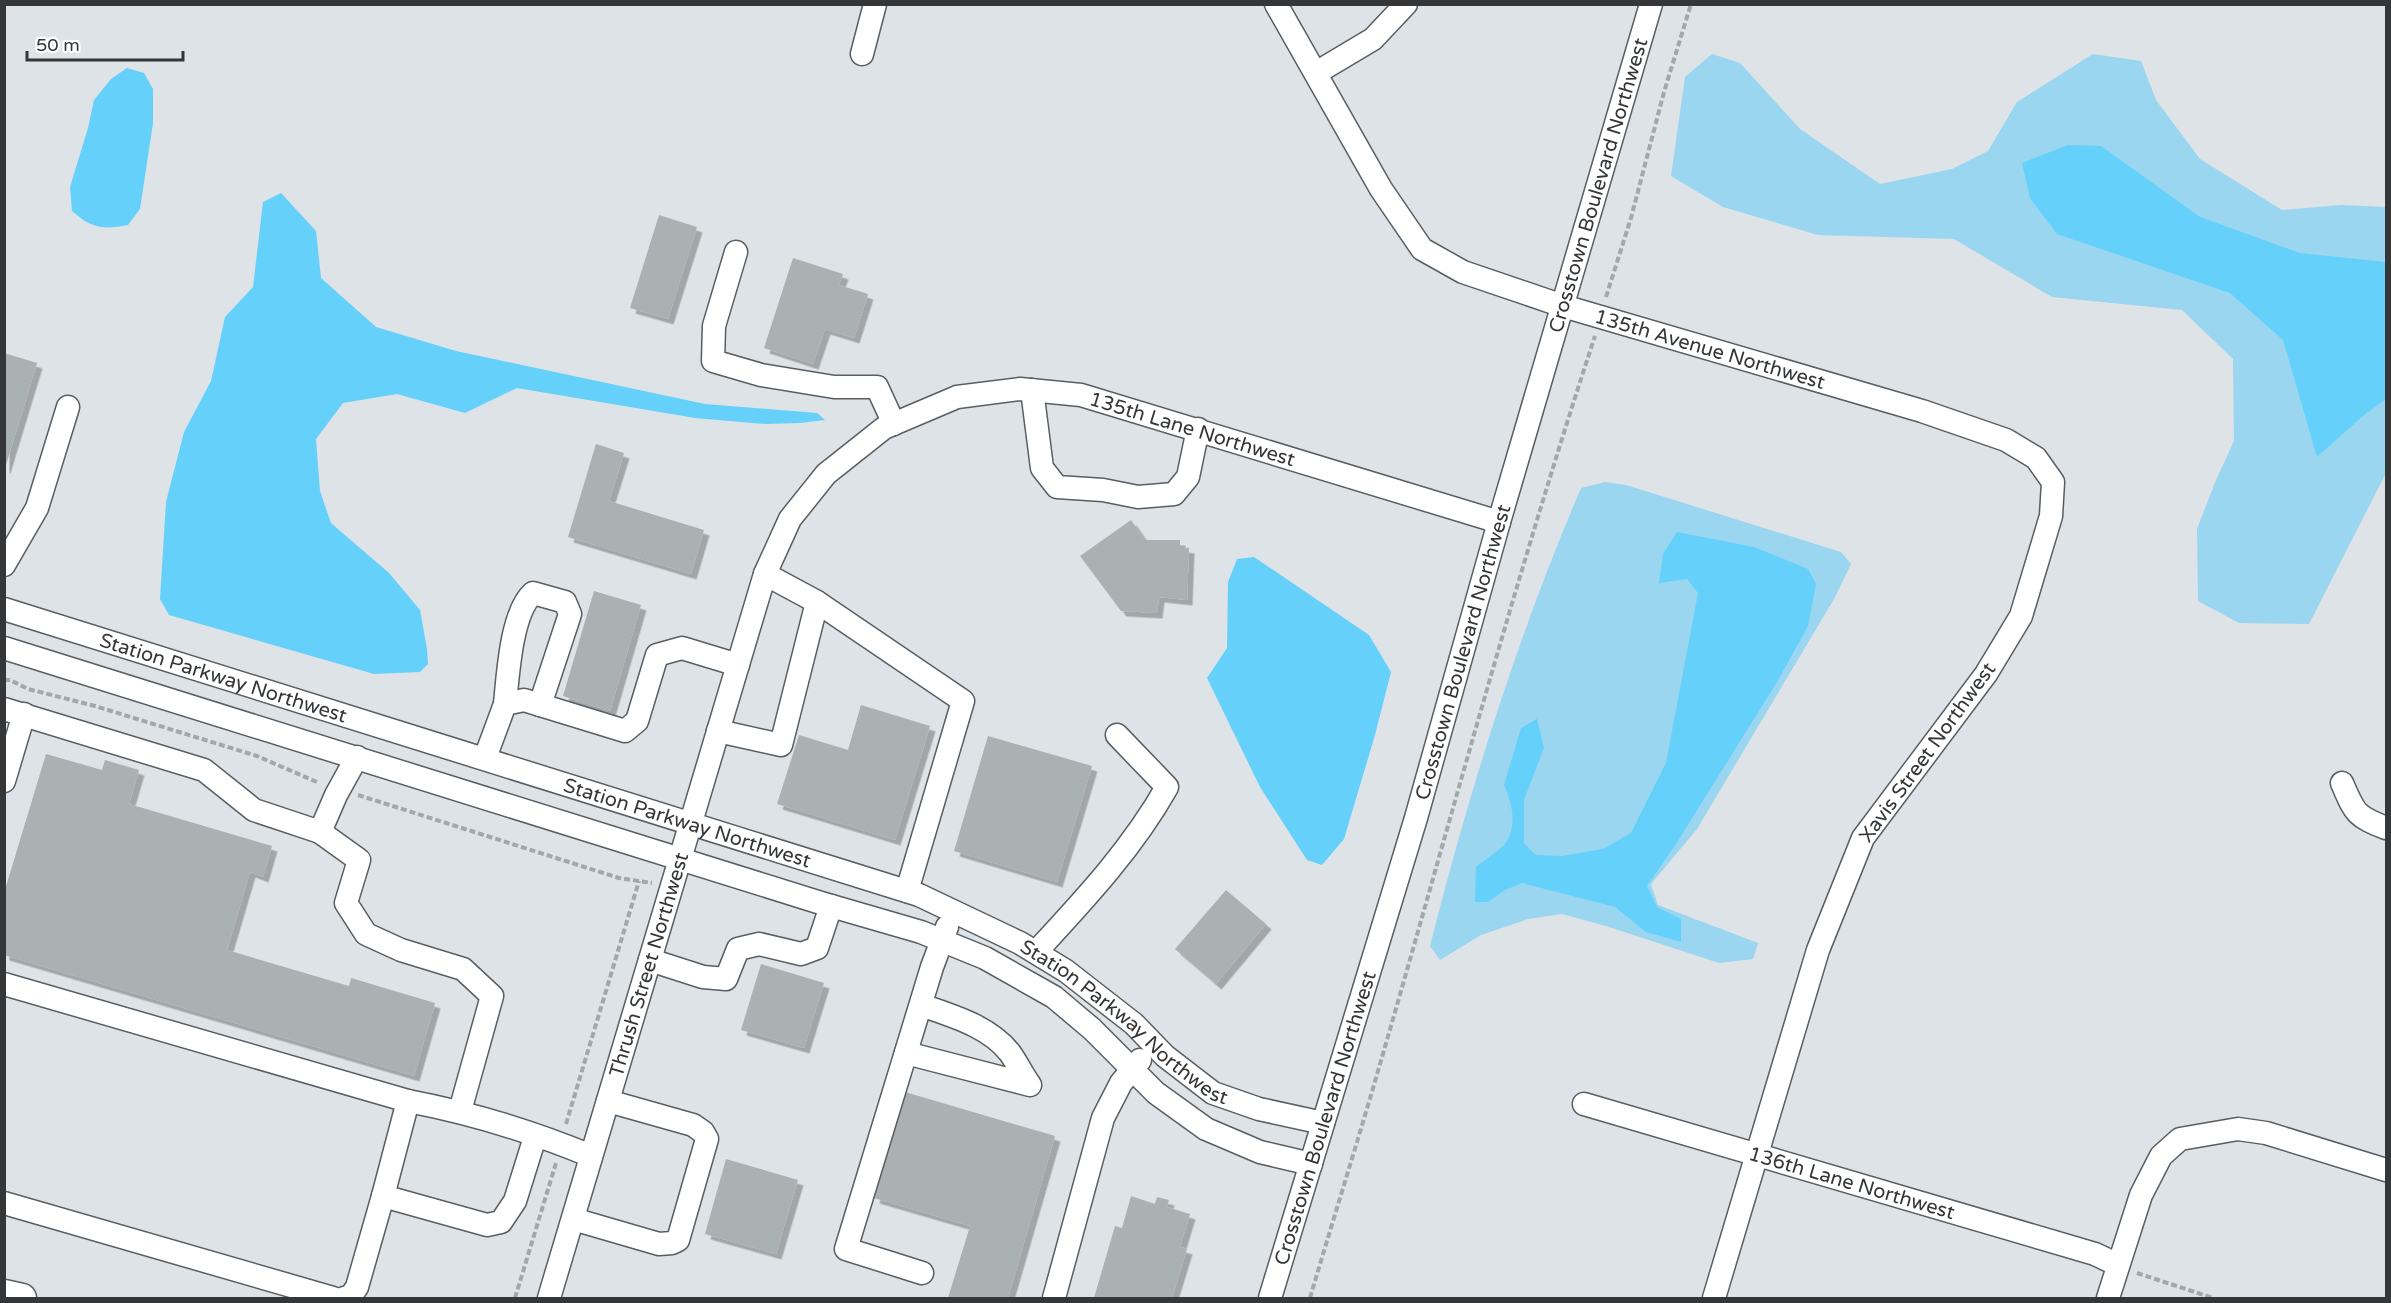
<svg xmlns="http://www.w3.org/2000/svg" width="2391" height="1303" font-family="'Varela Round',sans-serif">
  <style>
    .green { fill: #9ad6f0 }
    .water { fill: #65d0fa }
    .building { fill: #aab1b3; filter: url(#shadow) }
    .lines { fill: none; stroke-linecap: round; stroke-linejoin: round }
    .minor-casing { stroke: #585e61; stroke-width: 25 }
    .major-casing { stroke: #585e61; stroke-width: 31 }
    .path { stroke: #a2a7a9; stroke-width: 4; stroke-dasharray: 6 3; stroke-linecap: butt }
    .minor { stroke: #fff; stroke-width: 22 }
    .major { stroke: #fff; stroke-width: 28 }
    .labels { text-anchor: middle; stroke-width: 4.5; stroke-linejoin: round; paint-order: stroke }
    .street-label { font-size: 20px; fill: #343637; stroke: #fff }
  </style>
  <defs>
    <filter id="shadow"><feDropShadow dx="5.5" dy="5.5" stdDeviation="0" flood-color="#0004"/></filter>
  </defs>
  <rect width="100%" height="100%" fill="#dde3e6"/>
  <!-- green -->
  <path class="green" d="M1712 54 1740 63 1800 129 1880 184 1952 169 1988 151 2017 102 2093 54 2141 61 2156 100 2200 159 2282 210 2341 205 2386 207V473L2309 624 2239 623 2198 601 2197 529 2216 480 2234 441 2233 359 2182 310 2052 297 1954 239 1818 235 1723 207 1671 176 1685 77Z
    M1605 482 1626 485 1841 552 1851 564 1834 599 1697 829 1651 884 1658 905 1758 943 1753 959 1719 963 1606 926 1562 914 1528 919 1481 935 1440 960 1430 946C1469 791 1518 635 1581 488Z"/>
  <!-- water -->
  <path class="water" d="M127 68 144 73 153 89V123L140 209 128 225C103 230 91 228 72 211L70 187 88 128 94 100 111 79Z
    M2068 145 2101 146 2200 217 2300 253 2386 262V399L2364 415 2317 457 2283 340 2230 293 2057 234 2030 198 2022 163Z
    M281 193 316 231 321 278 376 327 456 351 705 404 817 413 825 420 800 423 765 424 695 418 517 388 465 413 397 394 343 403 316 439 320 491 331 523 389 573 420 610 427 649 428 664 420 672 374 674 169 615 160 599 166 502 184 432 211 381 225 317 253 287 263 202Z
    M1677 532 1754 547 1808 569 1816 584 1808 626 1777 682 1676 844 1647 886 1657 907 1681 919V942L1646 932 1615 907 1522 883 1505 890 1488 902H1475L1476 867C1482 862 1501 849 1505 844 1518 825 1512 803 1504 785L1521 728 1537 719 1544 748 1524 800V843L1536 855 1562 856 1603 849 1631 833 1666 763 1698 593 1687 579 1659 583 1663 554Z
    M1254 557 1369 635 1391 672 1375 735 1344 839 1322 865 1307 860 1260 787 1207 678 1227 648 1228 582 1237 559Z"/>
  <!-- building -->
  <path class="building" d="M659 215 697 227 668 319 630 308Z
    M793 258 843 274 839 285 868 294 854 338 825 329 813 364 764 348Z
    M4 353 37 363 5 468H4Z
    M596 444 624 453 609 501 704 530 691 574 568 537Z
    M1131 520 1145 540H1180V547L1189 548 1187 600 1159 597 1157 613 1121 611 1080 556Z
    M594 591 641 605 610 711 563 696Z
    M861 705 930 726 895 840 777 804 799 735 848 750Z
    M988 736 1092 766 1057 882 954 851Z
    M46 754 102 770 105 760 139 770 129 804 272 846 263 877 250 872 227 950 349 986 351 978 435 1003 414 1076 4 955V893Z
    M1226 890 1266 924 1216 984 1175 949Z
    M761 964 824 983 804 1048 741 1030Z
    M905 1092 1055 1136 1008 1298H948L970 1226 874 1198Z
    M726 1159 798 1180 776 1254 705 1234Z
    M1131 1196 1155 1204 1157 1197 1169 1200 1167 1207 1190 1214 1180 1247 1187 1249 1172 1298H1094L1115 1226 1122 1228Z"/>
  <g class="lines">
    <!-- minor casing -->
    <g class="minor-casing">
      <g id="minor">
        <path id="s1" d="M1276 4 1381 189 1422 249 1463 272 1563 306 1922 411 2006 440 2036 458 2053 482 2051 516 2021 616 1986 674 1863 838 1818 950 1714 1298"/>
        <path d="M862 54 875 4"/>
        <path d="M1316 73 1373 39 1406 4"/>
        <path d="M736 252 714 326 713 361 761 375 834 387H877L894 424"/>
        <path d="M1032 390 1042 468 1057 487 1103 490 1138 497 1174 494 1188 477 1198 429"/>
        <path d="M4 565 37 508 68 407"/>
        <path d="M817 602 963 701 907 891"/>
        <path id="s2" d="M4 609 919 895 1020 943 1066 971 1134 1024 1165 1056 1213 1093 1259 1109 1323 1123"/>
        <path d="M4 648 821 903 921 932 985 958 1054 997 1092 1029 1156 1093 1206 1129 1260 1152 1311 1164"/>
        <path d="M505 704C508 675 511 613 533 593L565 602 570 614 540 705"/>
        <path d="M4 709 204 770 254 810 320 832"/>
        <path d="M718 731 781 745 817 602 765 574"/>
        <path d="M357 757 336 795 320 832 359 860 346 903 366 934 401 950 463 969 492 996 460 1111"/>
        <path d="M485 758 505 704 524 700 625 731 637 721 657 655 682 648 738 665"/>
        <path d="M4 781 24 714"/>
        <path d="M2342 783C2355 813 2355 816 2386 828"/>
        <path d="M1036 952C1084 900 1132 849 1167 787L1117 735"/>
        <path d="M650 960 703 977 726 979 738 949 759 944 801 954 817 948 831 906"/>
        <path d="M4 984 408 1101C471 1113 533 1132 591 1156"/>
        <path d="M906 1053 1030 1085C1023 1075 1017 1063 1010 1053 989 1026 952 1016 921 1005"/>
        <path id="s3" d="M1584 1104 2095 1254 2118 1265"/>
        <path d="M383 1196 408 1101"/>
        <path d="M4 1203 333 1298"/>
        <path d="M573 1219 659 1244 672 1243 678 1240 707 1139 703 1132 693 1125 608 1101"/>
        <path d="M922 1273 846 1249 932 967 947 927"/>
        <path d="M344 1298 351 1296 357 1287 383 1196 487 1225 501 1222 515 1201 535 1137"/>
        <path id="s4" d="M549 1298 765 574 790 519 826 474 884 428 957 397 1020 389 1081 395 1499 522"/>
        <path d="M1054 1298 1103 1118 1121 1083 1140 1060"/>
        <path id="s5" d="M1270 1298 1416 818 1499 522 1651 4"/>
        <path d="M2108 1298 2141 1195 2161 1156 2180 1139 2238 1129 2266 1133 2386 1170"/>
      </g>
    </g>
    <!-- major casing -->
    <g class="major-casing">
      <path id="major" d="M4 1294 22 1298"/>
    </g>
    <!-- path -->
    <path class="path" d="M1606 297 1631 218 1664 92 1691 4
      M4 680H10L28 689 95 706 257 756 319 783
      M358 795 619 878 652 883
      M566 1124 639 881
      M2137 1273 2213 1298
      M515 1298 556 1163
      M1310 1298C1332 1223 1356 1147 1378 1071 1449 826 1515 579 1595 336"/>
    <!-- minor -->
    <use href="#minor" class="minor"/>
    <!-- major -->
    <use href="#major" class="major"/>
  </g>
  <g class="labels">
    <!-- street labels -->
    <g class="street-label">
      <text dy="7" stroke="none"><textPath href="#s5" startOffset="1160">Crosstown Boulevard Northwest</textPath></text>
      <text dy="7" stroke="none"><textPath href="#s1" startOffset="591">135th Avenue Northwest</textPath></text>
      <text dy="7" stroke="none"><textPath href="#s4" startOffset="1268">135th Lane Northwest</textPath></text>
      <text dy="7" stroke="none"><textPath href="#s5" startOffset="674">Crosstown Boulevard Northwest</textPath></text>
      <text dy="7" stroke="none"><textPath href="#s2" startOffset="230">Station Parkway Northwest</textPath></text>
      <text transform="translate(1927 752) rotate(-54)" y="7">Xavis Street Northwest</text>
      <text dy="7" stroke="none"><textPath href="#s2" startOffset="716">Station Parkway Northwest</textPath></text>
      <text dy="7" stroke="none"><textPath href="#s4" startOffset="348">Thrush Street Northwest</textPath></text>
      <text dy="7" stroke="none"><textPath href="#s2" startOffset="1202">Station Parkway Northwest</textPath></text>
      <text dy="7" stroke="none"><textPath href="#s5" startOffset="188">Crosstown Boulevard Northwest</textPath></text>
      <text dy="7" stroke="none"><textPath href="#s3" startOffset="279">136th Lane Northwest</textPath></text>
    </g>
  </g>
  <!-- border -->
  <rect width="2391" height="1303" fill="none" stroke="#343637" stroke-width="12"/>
  <!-- scale -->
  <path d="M27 51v9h156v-9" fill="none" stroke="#343637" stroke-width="3"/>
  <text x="36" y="51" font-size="18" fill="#343637" stroke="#ffffff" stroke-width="4.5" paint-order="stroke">50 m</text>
</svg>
